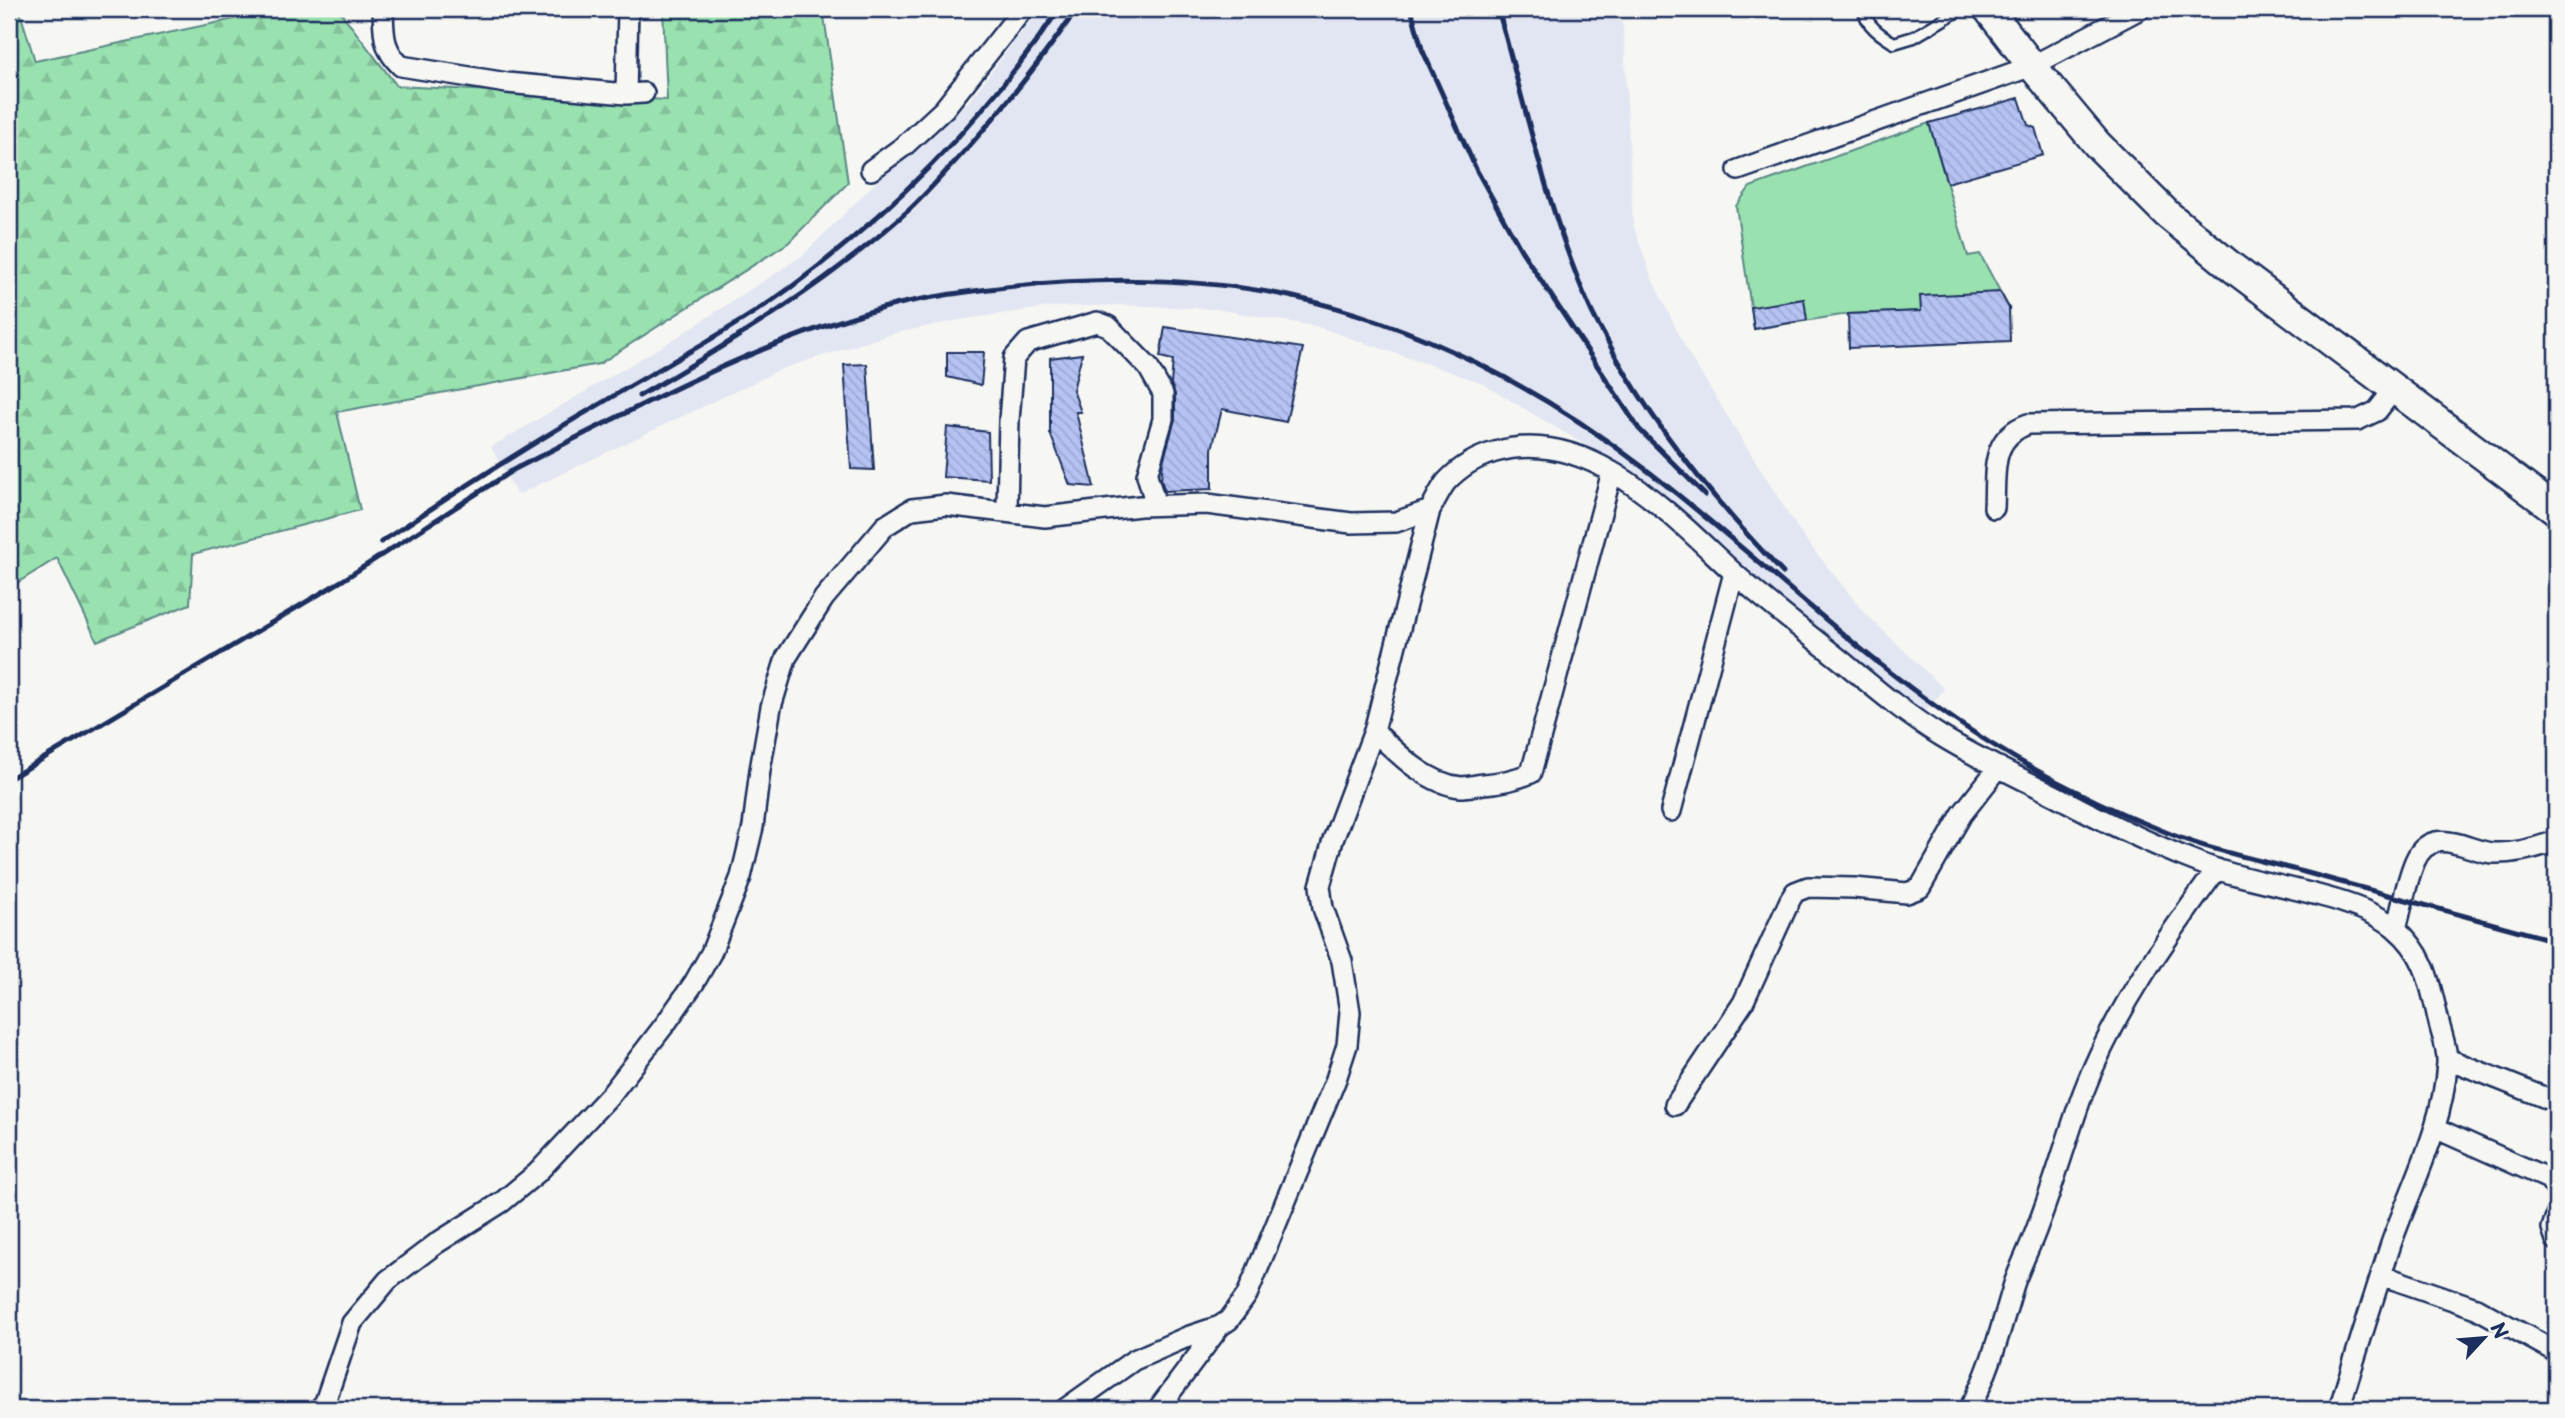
<svg xmlns="http://www.w3.org/2000/svg" width="2565" height="1418" font-family="'Playpen Sans',sans-serif">
  <style>
    .built { fill: #e2e6f2 }
    .forest { fill: url(#forest-firs); stroke: #5a8886; stroke-width: 2 }
    .garden { fill: #99e1af; stroke: #5a8886; stroke-width: 2 }
    .building { fill: url(#building-back-hatch); stroke: #1b2f5e; stroke-width: 2 }
    .lines { fill: none; stroke-linecap: round; stroke-linejoin: round }
    .lane-casing { stroke: #1b2f5e; stroke-width: 15 }
    .street-casing { stroke: #1b2f5e; stroke-width: 24 }
    .secondary-casing { stroke: #1b2f5e; stroke-width: 33 }
    .lane { stroke: #f6f6f2; stroke-width: 10 }
    .street { stroke: #f6f6f2; stroke-width: 19 }
    .secondary { stroke: #f6f6f2; stroke-width: 28 }
    .rail { stroke: #1b2f5e; stroke-width: 5 }
  </style>
  <defs>
    <pattern id="forest-firs" width="22" height="20" patternUnits="userSpaceOnUse" patternTransform="scale(1.75)"><rect width="22" height="20" fill="#99e1af"/><path d="M5 1l3.5 6h-7zM16 11l3.5 6h-7z" fill="#83c199"/></pattern>
    <pattern id="building-back-hatch" width="6" height="6" patternUnits="userSpaceOnUse" patternTransform="scale(1.75)"><rect width="6" height="6" fill="#b5c2f2"/><path d="M-1 5l2 2M0 0l6 6M5-1l2 2" fill="none" stroke="#9ba7d2"/></pattern>
  </defs>
  <rect width="100%" height="100%" fill="#f6f6f2"/>
  <filter id="ink" filterUnits="userSpaceOnUse"><feTurbulence type="fractalNoise" baseFrequency=".0143" numOctaves="2"/><feDisplacementMap in="SourceGraphic" scale="14" xChannelSelector="R" yChannelSelector="G"/><feConvolveMatrix kernelMatrix="1 2 1 2 8 2 1 2 1" color-interpolation-filters="sRGB"/></filter>
  <g filter="url(#ink)">
    <!-- built -->
    <path class="built" d="M1039 9H1620L1624 37 1633 224 1652 279 1688 353 1801 534 1864 612 1944 689 1924 713 1752 574 1711 534 1625 469 1480 382 1315 326 1216 309 1124 305 1050 307 965 319 895 333 784 368 517 495 491 447 674 339 802 256 871 187 969 101Z"/>
    <!-- forest -->
    <path class="forest" d="M9 9H19L35 61 282 9H338L397 86 667 100 663 9H823L848 183 788 243 599 364 337 412 360 510 193 554 190 604 97 641 57 558 9 588Z"/>
    <!-- garden -->
    <path class="garden" d="M1929 123 1968 256 1980 254 2009 308 1848 314 1754 329 1736 206 1750 187Z"/>
    <!-- building -->
    <path class="building" d="M2019 98 2028 125 2035 128 2043 155 1947 183 1929 123Z
      M2000 292 2009 308 2010 341 1849 348 1848 314 1921 311 1920 296Z
      M1804 299 1807 320 1754 329 1751 307Z
      M1165 327 1303 348 1286 422 1222 409 1212 449V489L1165 491 1161 480 1163 462 1175 419V394L1171 384 1173 360 1160 357Z
      M947 352H984L981 385 947 377Z
      M1082 354 1073 390 1081 412H1076L1094 487 1070 485 1050 433V358Z
      M867 364 874 470 851 469 844 365Z
      M947 427 988 432 989 480 943 477Z"/>
    <g class="lines">
      <!-- lane casing -->
      <g class="lane-casing">
        <path id="lane" d="M1864 9C1865 25 1881 35 1894 43L1914 37 1961 9"/>
      </g>
      <!-- street casing -->
      <g class="street-casing">
        <path id="street" d="M383 9C384 33 382 48 401 66L507 83 626 94 644 93
          M626 94 628 9
          M871 170 904 146 944 109 1023 9
          M1738 170 2032 66 2140 9
          M1994 508C1996 473 1989 438 2028 424L2358 420 2377 411 2395 388
          M1007 510 1009 420 1014 358 1028 342 1097 322 1108 326 1148 367 1163 394V419L1147 475 1156 505
          M1374 731C1397 753 1427 784 1461 787 1468 787 1476 785 1483 784 1500 783 1515 780 1531 773L1612 472
          M1671 811 1734 573
          M2396 929C2402 907 2406 882 2415 861 2432 823 2469 852 2493 853 2515 854 2536 848 2556 841
          M2448 1059 2556 1102
          M1675 1105 1743 1003 1790 900 1795 892 1808 887 1854 888 1907 893 1920 888 1962 814 1999 767
          M2435 1128 2549 1179 2556 1189
          M2556 1216 2552 1228 2556 1240
          M2381 1275 2476 1308 2556 1352
          M319 1409 325 1402 352 1323 388 1280 437 1243 502 1202 537 1173 612 1093 666 1023 694 983 711 953 741 877 753 827 760 770 771 707 786 658 824 598 885 526 912 509 946 505 1045 517 1140 506 1207 504 1351 523 1396 522 1430 510
          M1065 1409 1134 1360 1187 1337 1220 1326 1229 1320 1247 1295 1336 1079 1347 1045 1350 1012 1342 961 1323 908 1320 886 1333 840 1374 731 1430 510C1435 501 1440 490 1446 482 1459 468 1477 457 1495 452 1589 425 1671 515 1733 572 1770 606 1810 635 1848 666 1878 691 1908 716 1941 736 1978 759 2019 777 2058 797 2109 824 2161 850 2216 869 2265 886 2357 896 2395 928 2427 955 2430 985 2439 1023 2442 1036 2448 1050 2447 1063 2443 1128 2412 1184 2391 1244 2373 1299 2356 1354 2339 1409
          M1158 1409 1220 1326
          M1969 1409C1991 1370 2001 1327 2014 1284 2021 1264 2031 1245 2038 1225 2055 1181 2067 1137 2083 1093 2114 1011 2165 940 2217 869"/>
      </g>
      <!-- secondary casing -->
      <g class="secondary-casing">
        <path id="secondary" d="M1988 9 2032 66 2097 144 2167 214 2233 268 2556 510"/>
      </g>
      <!-- lane -->
      <use href="#lane" class="lane"/>
      <!-- street -->
      <use href="#street" class="street"/>
      <!-- secondary -->
      <use href="#secondary" class="secondary"/>
      <!-- rail -->
      <path class="rail" d="M1411 9 1422 49 1476 169 1521 250 1639 429 1705 495
        M1498 9C1526 109 1548 213 1590 308 1597 324 1607 339 1615 355 1660 435 1720 507 1783 573
        M639 396C734 341 828 283 910 209 924 196 937 181 950 167 997 117 1038 65 1077 9
        M509 472C630 411 751 344 883 308 923 297 965 292 1006 287 1097 277 1199 277 1289 296 1418 324 1540 388 1644 468 1761 557 1865 665 1990 743 2048 779 2110 810 2173 835 2215 852 2261 860 2304 872 2388 895 2472 918 2556 941
        M381 542C453 494 525 447 600 404 664 365 733 330 794 285 898 207 986 117 1059 9
        M9 779 343 580 518 467"/>
    </g>
  </g>
  <!-- margin -->
  <rect width="2565" height="1418" fill="none" stroke="#f6f6f2" stroke-width="35"/>
  <rect x="18" y="18" width="2530" height="1383" fill="none" stroke="#1b2f5e" stroke-width="2.5" filter="url(#ink)"/>
  <!-- north arrow -->
  <g transform="translate(2484 1338) rotate(64)" stroke="#f6f6f2" stroke-width="5" paint-order="stroke">
  <path d="M0-5L12 26L0 18L-12 26Z" fill="#1b2f5e"/>
  <text y="-10" font-size="19" font-weight="bold" text-anchor="middle" fill="#1b2f5e">N</text>
  </g>
</svg>
